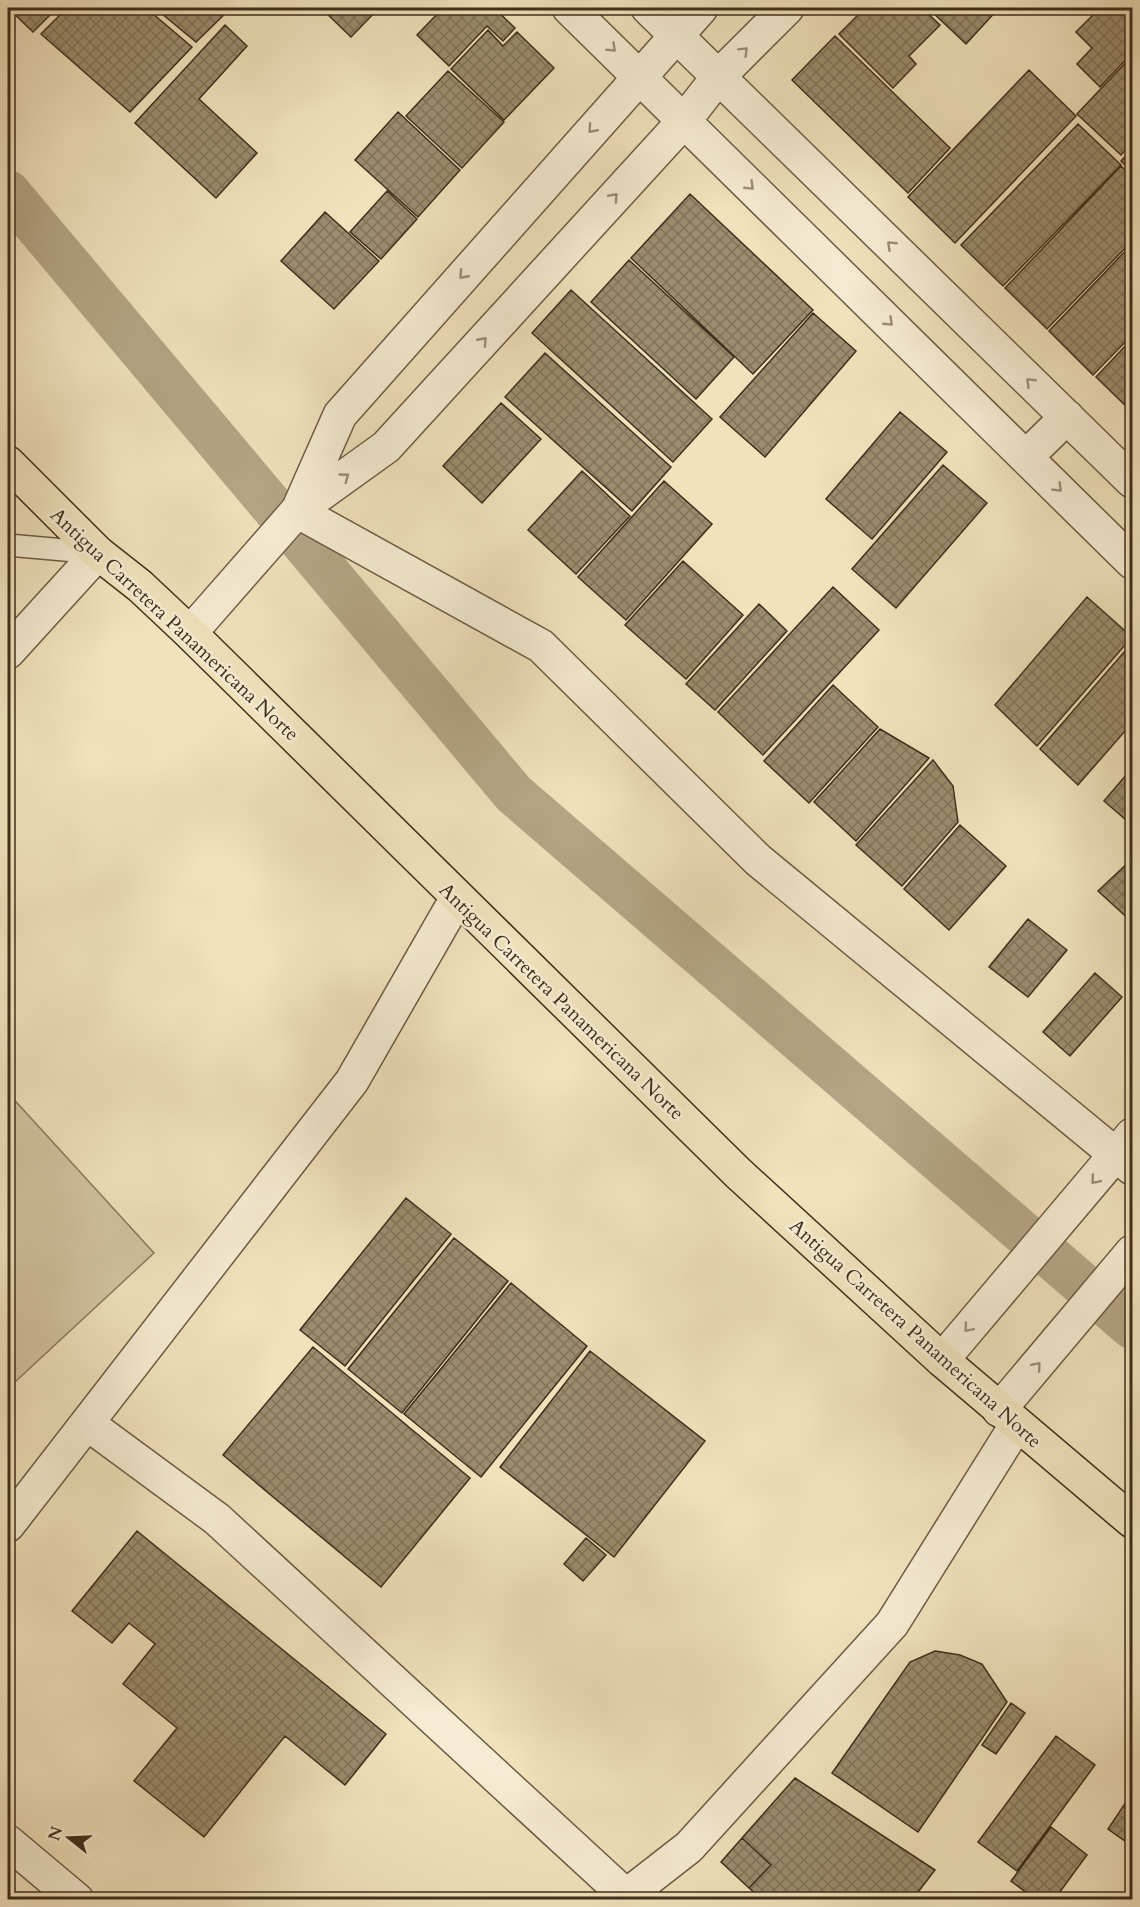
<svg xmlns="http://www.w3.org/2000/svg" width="1140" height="1907" font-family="Cardo,serif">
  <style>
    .green { fill: #d3c3a1; stroke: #8a785e; stroke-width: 1.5 }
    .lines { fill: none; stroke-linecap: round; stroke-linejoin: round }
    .canal { stroke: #b5a586; stroke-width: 44 }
    .building { fill: url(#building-cross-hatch); stroke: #402e1c; stroke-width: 1.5 }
    .service-casing { stroke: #6c5b44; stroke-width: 24 }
    .minor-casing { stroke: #6c5b44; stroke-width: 36 }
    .tertiary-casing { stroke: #6c5b44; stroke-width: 36 }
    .primary-casing { stroke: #402e1c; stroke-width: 36 }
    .service { stroke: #f6ecd3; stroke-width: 21 }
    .minor { stroke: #f6ecd3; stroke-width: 33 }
    .tertiary { stroke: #f6ecd3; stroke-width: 33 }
    .primary { stroke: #f1e2bc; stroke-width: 33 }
    .oneway { stroke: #9b8d78 }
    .labels { text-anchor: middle; stroke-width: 5; stroke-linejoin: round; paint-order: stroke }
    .street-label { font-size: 20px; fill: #402e1c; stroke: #f6ecd3 }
  </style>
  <defs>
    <pattern id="building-cross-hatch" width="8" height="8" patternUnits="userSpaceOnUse" patternTransform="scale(1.5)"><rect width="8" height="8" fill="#9c8c6f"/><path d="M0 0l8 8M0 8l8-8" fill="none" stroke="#81735a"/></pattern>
  </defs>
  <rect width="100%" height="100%" fill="#f1e2bc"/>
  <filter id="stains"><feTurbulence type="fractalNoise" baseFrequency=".00333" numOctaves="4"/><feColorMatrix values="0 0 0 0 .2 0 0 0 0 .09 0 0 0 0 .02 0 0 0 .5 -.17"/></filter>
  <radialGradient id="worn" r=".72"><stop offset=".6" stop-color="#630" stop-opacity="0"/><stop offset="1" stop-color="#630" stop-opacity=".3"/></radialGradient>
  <!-- green -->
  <path class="green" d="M8 1093 154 1253 15 1382 8 1374Z"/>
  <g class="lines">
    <!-- canal -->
    <path class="canal" d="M8 192 514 794 1132 1327"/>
  </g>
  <!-- building -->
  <path class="building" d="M8 8H57L33 32Z
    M67 8H146L192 47 130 112 41 34Z
    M155 8H231L196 42Z
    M321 8H379L351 37Z
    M443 8H494L515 28 503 41 487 26 449 66 417 35Z
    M865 8H922L940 25 909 56 916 64 893 88 839 34Z
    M928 8H999L966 44Z
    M1100 8H1132V53L1100 87 1077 64 1092 48 1076 32Z
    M225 25 247 46 199 99 257 153 216 198 135 123Z
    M488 30 503 46 517 32 554 68 504 120 451 69Z
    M835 36 950 148 908 193 792 80Z
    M1132 56V143L1121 155 1077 114Z
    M1029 70 1076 116 955 243 908 197Z
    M448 71 504 122 462 168 406 116Z
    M398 112 460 170 418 217 355 160Z
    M1078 124 1121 165 1003 286 961 245Z
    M1132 149V172L1121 161Z
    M1121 166 1132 177V241L1047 329 1005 288Z
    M387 191 417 219 381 259 350 232Z
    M690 194 813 310 753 374 631 258Z
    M325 212 379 261 334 309 281 261Z
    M1132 244V335L1093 375 1049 331Z
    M629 260 734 357 696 399 591 302Z
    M571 290 712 419 673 462 532 333Z
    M813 313 856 351 765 457 720 417Z
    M1132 339V412L1096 377Z
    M545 353 671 467 632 511 505 397Z
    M501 403 541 439 482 503 443 466Z
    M900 412 947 452 872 539 826 499Z
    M943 465 987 503 896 608 852 569Z
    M582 471 630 516 576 574 528 530Z
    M664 481 712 524 626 620 578 577Z
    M683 561 743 615 686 679 625 625Z
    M833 587 879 630 763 755 718 712Z
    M1087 597 1132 637 1037 746 995 705Z
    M759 604 787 631 715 710 686 684Z
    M1132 643V723L1078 785 1040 749Z
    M833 685 878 727 809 803 764 761Z
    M880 729 929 758 856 841 814 802Z
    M933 760 953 786 958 822 902 886 856 845Z
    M1132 768V825L1104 801Z
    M960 825 1006 866 949 930 904 889Z
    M1132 859V922L1098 891Z
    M1028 919 1067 950 1028 997 989 967Z
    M1095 973 1122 997 1070 1056 1043 1032Z
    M406 1198 451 1234 345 1366 300 1330Z
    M454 1238 508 1281 402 1413 348 1369Z
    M511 1283 587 1346 481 1477 404 1414Z
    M313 1347 470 1478 381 1587 223 1455Z
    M590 1351 705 1441 614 1557 500 1467Z
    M137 1531 386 1734 345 1785 285 1736 204 1837 134 1781 177 1728 123 1684 155 1644 129 1623 112 1643 72 1611Z
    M586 1538 606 1555 583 1581 564 1564Z
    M935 1651 960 1655 982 1664 1007 1702 918 1832 832 1773 910 1662Z
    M1011 1703 1025 1713 996 1754 982 1745Z
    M1056 1736 1095 1765 1017 1871 978 1842Z
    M795 1778 935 1870 912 1900H763L749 1888 771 1865 742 1838Z
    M1132 1793V1846L1108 1829Z
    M1051 1827 1087 1855 1054 1900H1036L1011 1881Z
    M742 1838 771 1865 749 1888 721 1862Z"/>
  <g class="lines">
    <!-- service casing -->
    <g class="service-casing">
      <path id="service" d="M8 545 98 553"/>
    </g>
    <!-- minor casing -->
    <g class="minor-casing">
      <path id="minor" d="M1026 457 1067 417
        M298 510 340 415 701 8
        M297 511 541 646 758 860 1132 1168
        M190 633 297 511 386 447 684 121 719 76 787 8
        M8 652 98 553
        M942 1360 1132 1135
        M999 1410 1132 1252
        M88 1424 217 1519 625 1895
        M8 1525 352 1081 457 898
        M8 1842 77 1900
        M621 1900 689 1847 892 1624 1017 1424"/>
    </g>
    <!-- tertiary casing -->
    <g class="tertiary-casing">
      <path id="tertiary" d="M569 8 1132 562
        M648 8 1132 481"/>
    </g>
    <!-- primary casing -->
    <g class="primary-casing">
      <path id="primary" d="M8 463 98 553 140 586 190 633 738 1173 942 1360 1132 1521"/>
    </g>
    <!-- service -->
    <use href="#service" class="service"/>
    <!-- minor -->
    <use href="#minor" class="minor"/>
    <!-- tertiary -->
    <use href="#tertiary" class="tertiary"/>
    <!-- primary -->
    <use href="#primary" class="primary"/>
  </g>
  <!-- one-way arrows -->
  <defs><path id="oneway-chevron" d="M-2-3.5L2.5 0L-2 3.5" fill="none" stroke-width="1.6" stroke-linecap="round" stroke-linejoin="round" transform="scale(1.5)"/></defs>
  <g class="oneway">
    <use href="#oneway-chevron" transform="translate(612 48) rotate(44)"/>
    <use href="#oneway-chevron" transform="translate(744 51) rotate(-45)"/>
    <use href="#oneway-chevron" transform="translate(592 129) rotate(132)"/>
    <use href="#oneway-chevron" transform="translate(750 186) rotate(44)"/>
    <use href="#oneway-chevron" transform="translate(614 197) rotate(-48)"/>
    <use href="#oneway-chevron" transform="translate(891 245) rotate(-136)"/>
    <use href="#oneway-chevron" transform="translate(463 275) rotate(132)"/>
    <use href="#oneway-chevron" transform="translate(889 322) rotate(44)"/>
    <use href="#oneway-chevron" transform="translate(483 341) rotate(-48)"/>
    <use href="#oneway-chevron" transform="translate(1030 382) rotate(-136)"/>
    <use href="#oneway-chevron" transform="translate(345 477) rotate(-36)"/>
    <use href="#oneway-chevron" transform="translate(1058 488) rotate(45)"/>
    <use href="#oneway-chevron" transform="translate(1095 1180) rotate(130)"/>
    <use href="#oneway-chevron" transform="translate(968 1328) rotate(130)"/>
    <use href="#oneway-chevron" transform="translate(1037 1366) rotate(-50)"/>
  </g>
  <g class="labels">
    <!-- street labels -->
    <g class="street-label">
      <text transform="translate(175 624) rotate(43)" y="7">Antigua Carretera Panamericana Norte</text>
      <text transform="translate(562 1001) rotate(44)" y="7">Antigua Carretera Panamericana Norte</text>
      <text transform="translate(916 1333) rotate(42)" y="7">Antigua Carretera Panamericana Norte</text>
    </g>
  </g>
  <!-- margin -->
  <rect width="1140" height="1907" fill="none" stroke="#f1e2bc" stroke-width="30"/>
  <rect x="9" y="9" width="1122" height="1889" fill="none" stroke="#402e1c" stroke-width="3"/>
  <rect x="15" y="15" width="1110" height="1877" fill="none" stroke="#402e1c" stroke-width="1.5"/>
  <!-- north arrow -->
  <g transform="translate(69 1838) rotate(288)" stroke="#f6ecd3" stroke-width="4.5" paint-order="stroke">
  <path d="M0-4.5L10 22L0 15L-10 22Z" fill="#402e1c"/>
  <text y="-9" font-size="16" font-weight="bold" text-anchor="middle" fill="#402e1c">N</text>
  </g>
  <rect width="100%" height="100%" filter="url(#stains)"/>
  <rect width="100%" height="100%" fill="url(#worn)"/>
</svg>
